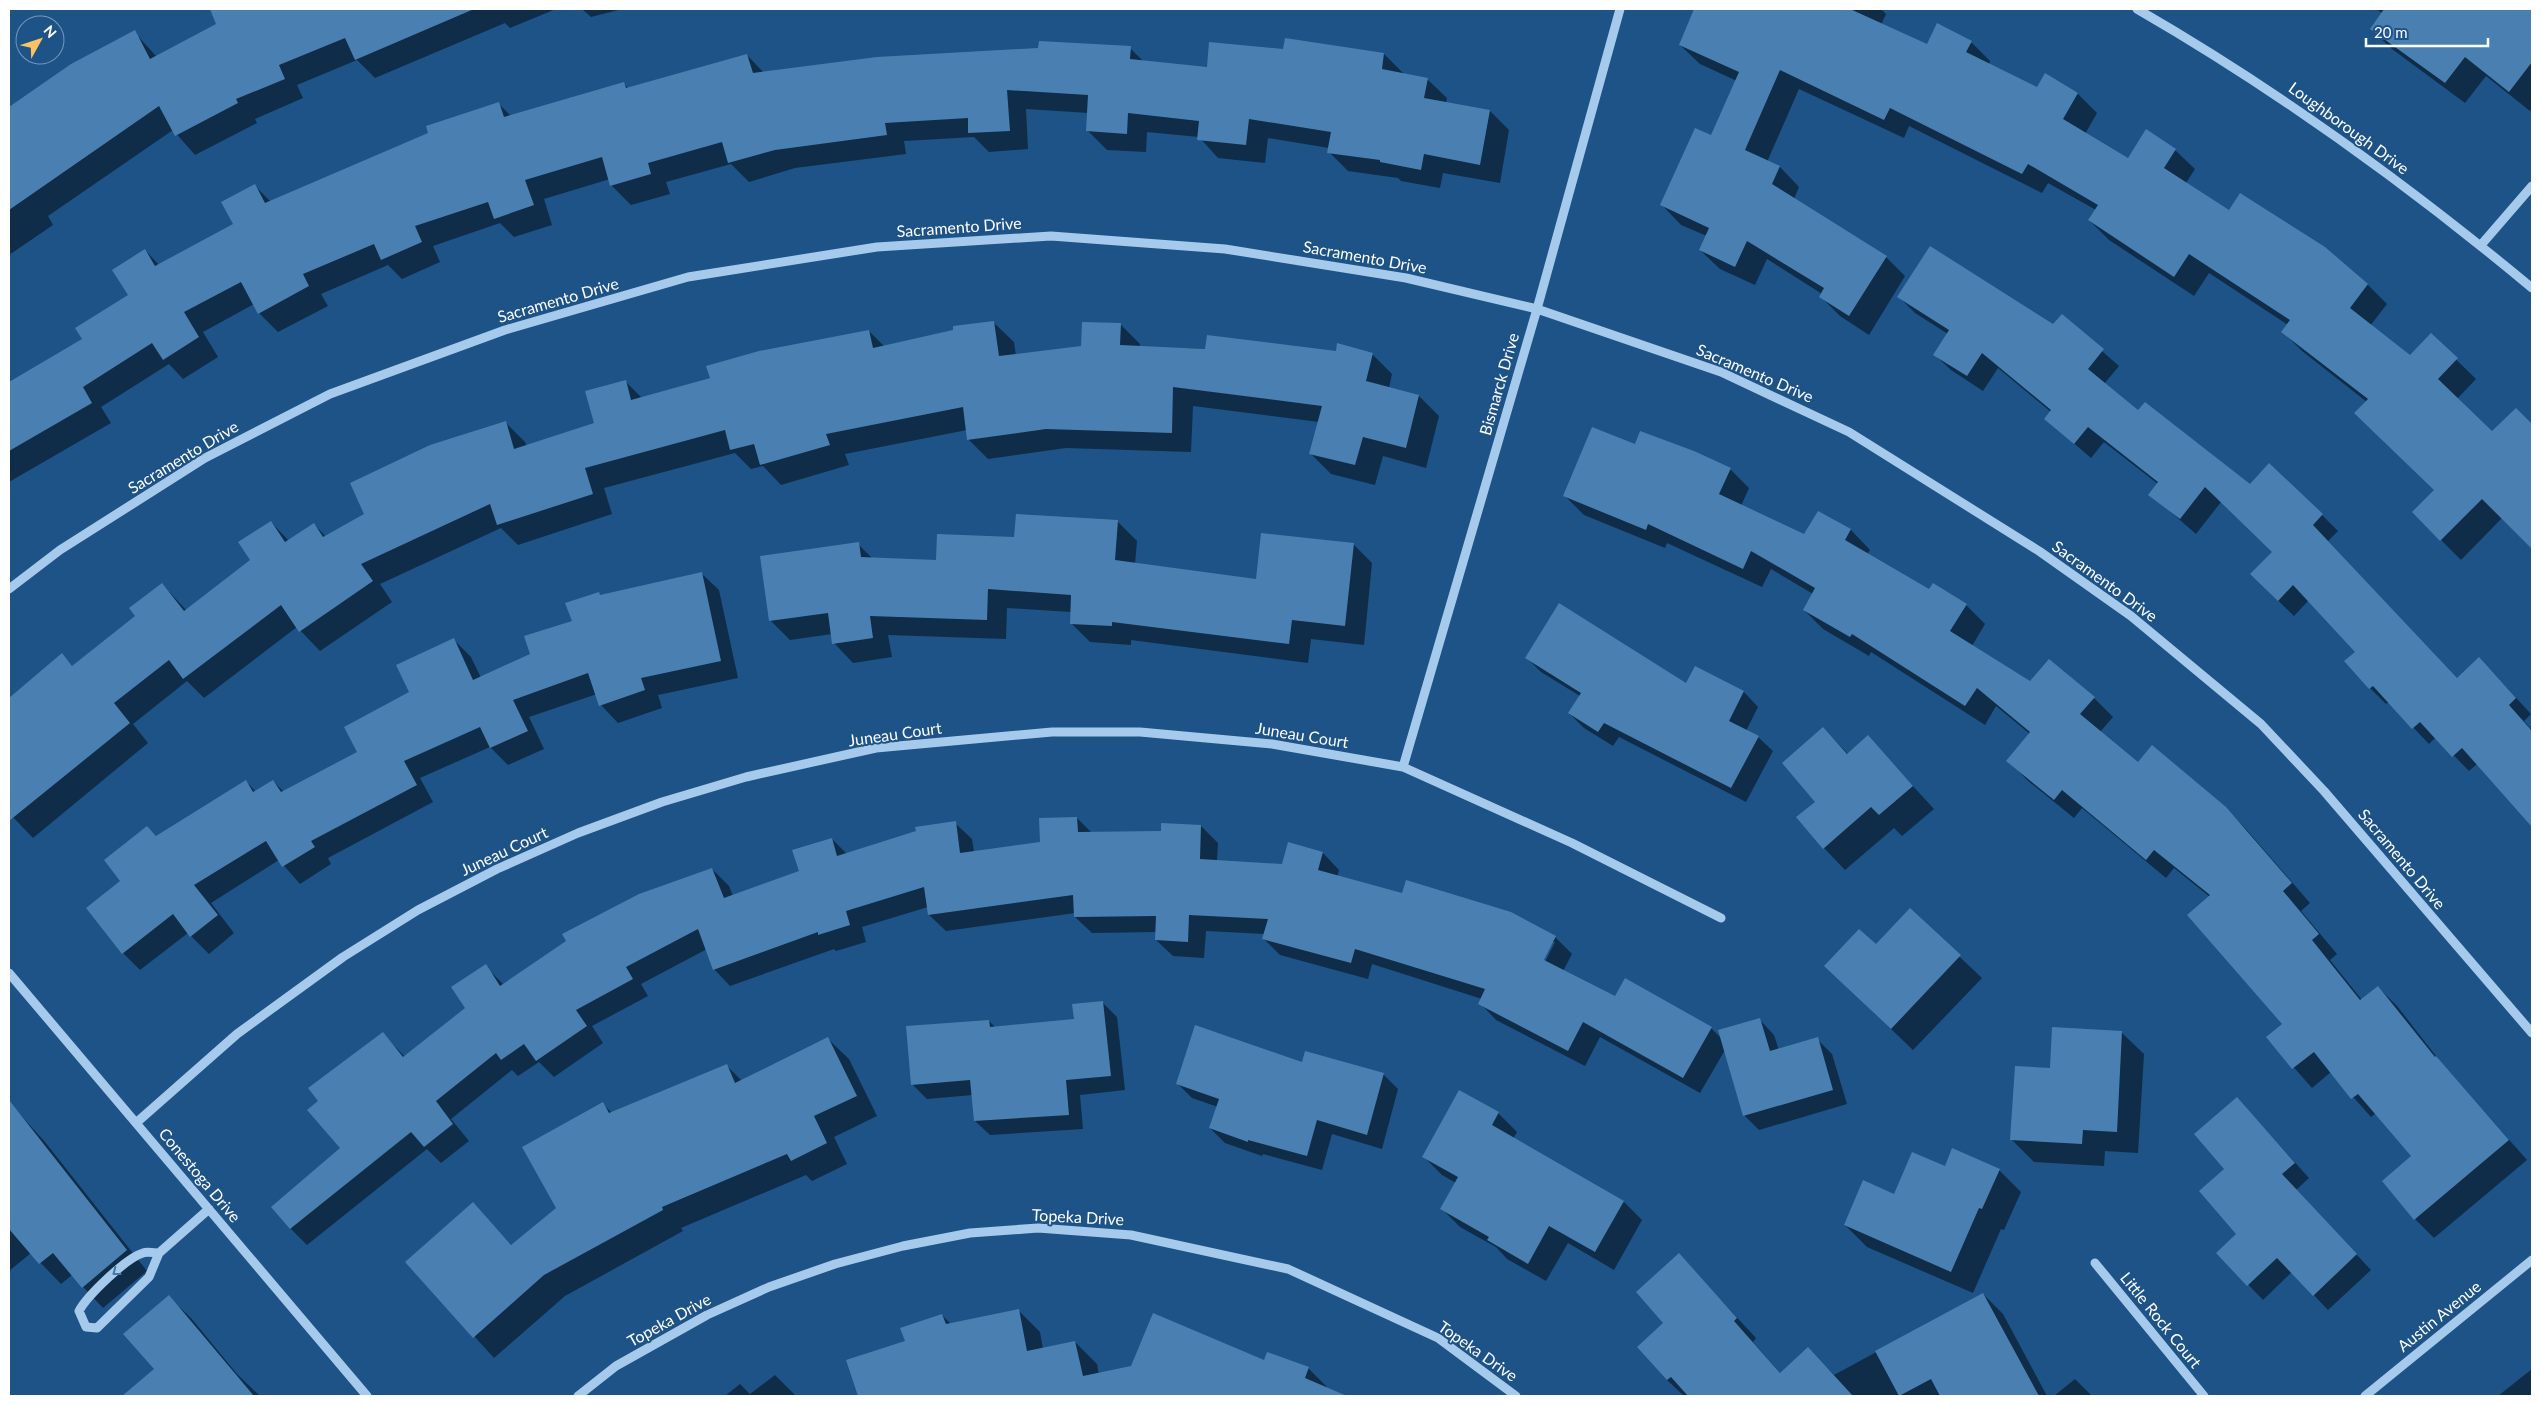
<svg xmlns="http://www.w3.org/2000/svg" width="2541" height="1405" font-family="Lato,sans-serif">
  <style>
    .shadow { fill: #0007; fill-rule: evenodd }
    .building { fill: #4a80b1 }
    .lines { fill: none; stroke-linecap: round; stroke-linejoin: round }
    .minor { stroke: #a6caeb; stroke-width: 9 }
    .oneway { stroke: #4677a5 }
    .labels { text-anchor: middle; stroke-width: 4; stroke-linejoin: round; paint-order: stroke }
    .street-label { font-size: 16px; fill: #fff; stroke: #1d5387 }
  </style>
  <rect width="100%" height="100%" fill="#1d5387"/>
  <!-- shadow -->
  <path class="shadow" d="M211 9H266V11L271 9H556L510 28 505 23 375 78 357 60 297 85 303 98 255 119 257 123 195 155 173 130 48 216 53 225 9 255V109L72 65 134 32 157 57 218 25Z
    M582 9H622L591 17Z
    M1696 9H1881L1886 14 1881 25 1927 46 1971 42 1990 61 1989 65 2038 89 2046 75 2078 94 2097 113 2085 134 2129 159 2147 131 2175 150 2195 169 2186 183 2230 212 2368 285 2387 304 2370 326 2410 357 2431 335 2476 379 2457 399 2492 433 2516 409 2532 426V548L2502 518 2461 560 2413 512 2435 490 2367 402 2302 351 2283 332 2288 325 2209 273 2194 296 2109 240 2089 220 2096 210 2048 183 2042 193 1909 126 1904 138 1799 89 1767 162 1780 167 1799 187 1794 199 1886 257 1905 276 1869 335 1840 316 1821 297 1822 294 1767 259 1755 285 1720 269 1700 250 1707 236 1681 225 1662 205 1712 136 1737 81 1700 64 1680 45Z
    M2376 9H2532V108L2530 111 2486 76 2465 103 2392 49 2371 29 2382 13Z
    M1130 48 1144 62 1208 69 1284 51 1384 54 1404 74 1427 79 1447 98 1446 103 1490 111 1509 130 1500 183 1443 173 1440 188 1401 181 1398 178 1348 171 1329 152V148L1268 138 1265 163 1218 158 1199 137 1147 132 1146 152 1107 150 1088 131 1089 113 1026 109 1028 149 989 152 974 137 904 141 906 154 795 168 749 182 731 164 666 182 670 194 631 205 611 185 610 179 544 199 552 225 514 237 500 223 433 246 440 262 402 279 388 265 321 294 328 306 278 332 259 313 254 304 203 332 218 357 183 379 169 364 101 407 111 423 9 482V384L84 339 129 295 145 250 159 265 234 225 254 185 271 202 499 104 511 116 624 84 629 89 747 55 764 73Z
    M1899 297 2053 326 2062 316 2119 366 2104 384 2139 412 2250 486 2322 515 2338 531 2328 541 2457 679 2495 675 2531 714 2524 721 2532 730V825L2478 763 2469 771 2436 737 2429 744 2389 702 2386 704 2370 688 2346 662 2357 652 2309 600 2294 616 2251 574 2273 552 2221 502 2196 534 2150 494 2158 484 2104 442 2091 458 2046 419 2051 412 1998 368 1983 391 1951 370 1935 355 1948 334 1915 313Z
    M994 323 1014 342 1016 356 1082 348 1120 324 1140 344V347L1372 354 1392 374 1389 388 1419 396 1439 416 1426 468 1383 456 1375 485 1331 474 1311 454 1319 422 1193 406 1191 452 1066 448 988 459 968 439 967 430 845 454 849 465 781 485 763 466 751 469 735 453 604 488 612 514 518 545 501 528 380 584 392 602 320 651 297 627 204 698 187 681 133 724 148 743 33 838 9 813V699L62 655 73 667 137 616 162 584 187 611 252 560 271 522 289 541 314 524 326 537 366 514 505 422 525 442 527 446 596 424 626 382 642 398 869 331 884 346Z
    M1636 446 1730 469 1749 488 1741 506 1805 536 1818 512 1851 530 1870 550 1867 554 1930 591 1966 605 1985 624 1972 646 2031 683 2094 698 2113 717 2100 732 2138 764 2225 808 2245 828 2310 903 2301 911 2337 954 2330 960 2362 1000 2378 987 2397 1006 2443 1065 2527 1160 2434 1238 2415 1219 2384 1181 2413 1156 2376 1113 2371 1117 2331 1072 2312 1088 2267 1037 2283 1024 2210 897 2174 868 2166 878 2082 808 2074 818 2027 780 2008 760 2030 734 1996 706 1985 725 1871 652 1869 656 1823 629 1804 610 1813 594 1771 569 1762 587 1667 543 1665 548 1584 515 1565 496Z
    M1117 521 1137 541 1135 564 1257 580 1353 544 1372 563 1364 645 1311 639 1308 663 1131 640V645L1090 642 1071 623V612L1007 608 1006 639 888 635 892 657 853 663 834 643 832 634 790 640 771 621 761 557 858 544 873 559 937 561 1015 538Z
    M701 573 719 590 738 678 658 695 662 708 618 723 601 705 597 694 529 717 544 749 508 765 490 747 420 778 433 802 328 858 331 864 300 884 279 860 211 903 234 933 209 954 188 933 140 970 123 953 122 881 147 827 157 837 246 781 256 792 273 781 284 792 359 752 454 640 471 657 481 678 532 655 573 622 598 593 601 596Z
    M1526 657 1687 685 1696 668 1744 692 1758 707 1746 731 1758 737 1773 751 1746 802 1619 737 1613 746 1584 728 1569 713 1580 696 1541 672Z
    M1823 728 1848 754 1868 737 1934 809 1902 836 1894 828 1845 870 1824 848 1817 802Z
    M1077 818 1092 833 1162 832 1201 826 1218 843 1217 861 1283 865 1323 853 1339 870 1337 877 1555 937 1572 954 1563 971 1615 997 1711 1028 1721 1038 1760 1020 1774 1035 1779 1050 1817 1039 1832 1054 1847 1104 1759 1130 1744 1115 1725 1050 1700 1093 1600 1037 1585 1066 1496 1020 1480 1003 1482 999 1372 964 1368 979 1280 955 1264 939 1265 934 1206 931 1204 958 1173 956 1156 940 1157 932 1092 933 1075 917V913L946 931 929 915 928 907 862 927 866 942 836 951 834 949 730 986 714 969 707 949 641 984 648 996 592 1026 603 1043 554 1077 539 1062 518 1076 512 1070 451 1119 469 1141 441 1163 427 1149 307 1245 290 1228 342 1149 320 1101 383 1034 405 1057 467 1008 485 966 504 985 712 869 729 886 733 896 800 872 832 839 847 854 955 823 972 839 974 852 1041 843ZM1552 942H1555L1543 966 1540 965Z
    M1910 910 1982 978 1913 1050 1848 988Z
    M1102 1002 1117 1017 1125 1090 1080 1095 1083 1129 990 1135 975 1121 973 1095 927 1099 912 1084 989 1021 995 1027 1075 1020Z
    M2122 1033 2144 1054 2138 1153 2105 1151 2104 1166 2034 1162 2012 1140 2051 1070Z
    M828 1039 849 1059 877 1116 834 1137 847 1164 812 1181 806 1175 681 1228 683 1231 565 1296 494 1358 407 1262 473 1203 512 1246 558 1208 603 1104 612 1113 726 1065 742 1081Z
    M1302 1064 1383 1074 1398 1089 1382 1149 1332 1134 1322 1170 1263 1154 1262 1156 1225 1143 1210 1128 1218 1107 1192 1098 1177 1083Z
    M1459 1092 1498 1113 1517 1132 1513 1139 1624 1202 1642 1220 1614 1270 1568 1243 1546 1281 1507 1259 1496 1247 1460 1227 1442 1209 1456 1183 1442 1175 1423 1156Z
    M2237 1098 2309 1178 2296 1190 2371 1270 2328 1310 2292 1272 2263 1300 2218 1253 2238 1235 2226 1169Z
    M9 1102 45 1142 147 1271 103 1308 72 1275 61 1284 31 1253 9 1271Z
    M1945 1167 1999 1170 2021 1192 2004 1230 2001 1229 1973 1293 1867 1247 1845 1225Z
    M1679 1255 1756 1338 1753 1342 1781 1374 1808 1349 1834 1375 1983 1294 2003 1314 2047 1396H1684L1667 1380 1665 1323Z
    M169 1297 191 1318 237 1374 260 1396H154L142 1381 156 1369Z
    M1018 1310 1040 1332 1043 1349 1075 1342 1097 1364 1103 1396H859L847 1361 906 1342 942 1315 951 1324Z
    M1154 1315 1265 1362 1308 1368 1327 1387 1324 1396H1120Z
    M2532 1369V1396H2498Z
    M775 1375 796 1396H725L740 1384 750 1394Z
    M2075 1379 2092 1396H2054Z"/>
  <!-- building -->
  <path class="building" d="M210 9H474L355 60 345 38 279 65 285 79 236 99 238 103 175 136 159 106 9 210V107L71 64 135 30 150 59 216 24Z
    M1694 9H1850L1927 44 1937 23 1972 41 1966 52 2037 87 2045 73 2078 93 2063 119 2128 158 2146 129 2176 149 2164 168 2229 210 2240 193 2325 247 2368 284 2350 308 2410 355 2431 333 2458 358 2438 379 2492 431 2516 408 2532 424V549L2482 499 2440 541 2412 512 2434 490 2354 413 2368 399 2281 332 2290 320 2189 254 2174 277 2088 220 2098 205 2028 164 2022 174 1890 108 1884 120 1780 70 1745 150 1780 166 1772 184 1887 256 1849 316 1819 297 1824 288 1747 241 1735 267 1699 250 1709 228 1660 205 1695 128 1711 135 1739 72 1679 45Z
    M2384 9H2532V62L2509 92 2465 57 2445 83 2370 29Z
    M1285 38 1384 53 1382 69 1428 78 1424 98 1490 110 1480 165 1424 154 1421 170 1380 162V160L1327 153 1331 132 1249 119 1246 145 1197 140 1199 121 1128 113 1127 134 1086 131 1088 95 1007 90 1010 131 968 133V118L885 123 887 135 775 150 728 163 722 142 648 163 651 174 610 186 602 157 525 180 534 205 494 219 488 202 415 226 422 242 381 260 374 244 303 274 309 286 258 314 241 282 184 312 199 337 163 360 152 343 83 387 92 403 9 451V382L82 339 75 328 128 295 112 270 145 249 155 266 233 224 221 202 255 184 265 203 428 133 426 126 499 102 504 117 624 82 626 88 747 54 753 73 877 57 1038 48 1039 41 1131 46 1130 59 1207 67 1209 42 1283 49Z
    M1930 246 2053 324 2062 314 2104 349 2088 369 2138 410 2145 402 2250 484 2269 463 2323 514 2313 525 2457 678 2479 657 2516 698 2509 705 2532 731V827L2462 748 2452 757 2420 722 2412 729 2373 686 2369 689 2344 661 2355 652 2293 585 2278 601 2250 574 2272 552 2205 487 2180 519 2148 495 2158 482 2088 427 2074 444 2044 419 2051 410 1982 353 1967 376 1933 355 1949 330 1897 297Z
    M994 321 999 356 1081 346 1082 322 1121 323 1120 345 1205 349 1207 335 1336 351 1337 343 1373 353 1366 381 1419 395 1406 448 1363 437 1355 465 1309 454 1322 406 1173 387 1172 433 1046 429 967 440 963 407 826 434 830 445 760 465 754 444 730 450 725 430 585 468 593 494 497 525 490 504 361 564 373 581 299 632 281 605 183 679 169 660 114 703 130 723 9 821V698L62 653 72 666 135 616 129 608 162 583 184 611 250 560 238 542 271 521 285 542 314 523 323 537 364 514 350 483 430 445 506 421 514 449 594 423 585 391 626 380 631 400 710 378 706 366 759 351 869 330 873 348 953 330V326Z
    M1592 427 1635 444 1640 431 1694 451 1731 468 1719 494 1804 534 1818 511 1851 529 1845 540 1929 589 1933 583 1967 604 1950 631 2030 681 2049 659 2095 697 2080 714 2138 762 2152 745 2226 807 2292 883 2283 891 2319 934 2312 940 2360 1000 2378 986 2435 1057 2436 1056 2509 1140 2414 1220 2382 1181 2411 1156 2358 1094 2351 1099 2314 1052 2292 1069 2266 1037 2282 1024 2187 915 2210 895 2154 850 2146 860 2062 790 2054 800 2006 761 2030 732 1977 688 1965 706 1852 634 1850 637 1803 610 1815 588 1751 551 1743 569 1648 524 1646 530 1563 496Z
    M1016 514 1118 520 1115 560 1256 579 1261 533 1354 543 1345 626 1292 620 1289 644 1112 622V626L1070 624 1071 595 988 589 987 620 870 616 873 638 832 644 828 613 769 621 760 556 859 542 861 557 936 560 937 534 1014 537Z
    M702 572 721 661 641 678 645 690 599 706 588 673 513 700 528 731 490 748 480 727 404 761 417 785 311 841 315 847 282 867 266 841 194 885 218 915 190 937 173 914 122 954 86 908 120 881 104 860 147 826 156 836 246 780 253 792 273 780 281 792 357 752 344 727 409 692 396 665 454 638 473 680 530 654 524 636 572 621 565 603 599 592 600 595Z
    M1559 603 1686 683 1695 666 1744 691 1729 721 1759 736 1731 788 1604 723 1598 732 1568 713 1581 693 1525 658Z
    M1823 727 1847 754 1868 735 1913 786 1879 815 1871 807 1823 849 1796 817 1815 802 1782 763Z
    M1077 817 1078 832 1161 831V823L1201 825 1200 859 1282 864 1288 842 1323 852 1318 870 1402 893 1406 880 1511 912 1556 936 1544 960 1615 996 1625 978 1712 1027 1683 1078 1583 1022 1568 1051 1478 1004 1485 989 1355 949 1351 963 1262 939 1268 919 1189 915 1188 942 1155 940 1156 916 1074 917 1073 895 928 915 924 887 846 911 850 925 818 935V932L713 970 698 929 626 967 633 979 576 1010 587 1026 536 1061 524 1044 501 1060 496 1053 436 1101 453 1124 424 1147 411 1132 290 1229 271 1207 340 1148 307 1110 318 1101 308 1088 383 1032 403 1057 465 1008 451 987 486 964 500 986 566 941 562 934 639 894 712 868 724 898 799 871 792 850 832 838 837 856 916 831 915 827 956 821 960 853 1040 842 1039 818Z
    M1910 908 1961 955 1891 1029 1824 966 1859 929 1876 944Z
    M1103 1001 1111 1076 1066 1080 1069 1115 974 1121 970 1080 911 1085 906 1026 989 1020 990 1027 1074 1019 1072 1004Z
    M1760 1018 1770 1051 1818 1037 1833 1090 1743 1116 1718 1030Z
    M1195 1025 1302 1062 1305 1051 1384 1073 1367 1135 1317 1120 1307 1156 1248 1140V1142L1209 1128 1219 1099 1176 1084Z
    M2052 1027 2122 1031 2117 1132 2083 1130 2082 1144 2010 1140 2015 1066 2050 1068Z
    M828 1037 857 1096 814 1116 827 1143 791 1161 787 1154 662 1207 663 1210 544 1275 473 1338 405 1262 473 1202 511 1245 556 1208 522 1147 603 1102 609 1113 727 1064 735 1083Z
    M1459 1090 1499 1112 1492 1125 1624 1201 1595 1252 1549 1226 1528 1264 1487 1240 1489 1237 1440 1209 1458 1177 1422 1157Z
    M2237 1097 2295 1163 2282 1174 2357 1254 2313 1296 2277 1258 2247 1286 2216 1253 2236 1234 2199 1191 2224 1169 2194 1134Z
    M9 1100 127 1250 82 1288 53 1253 39 1264 9 1229Z
    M1952 1148 2000 1169 1982 1209 1979 1208 1951 1272 1844 1225 1863 1180 1894 1194 1912 1152 1945 1166Z
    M1679 1253 1737 1318 1734 1321 1780 1373 1808 1347 1853 1396H1688L1671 1377 1667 1380 1637 1347 1663 1323 1636 1292Z
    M1983 1293 2039 1396H1940L1931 1379 1899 1396 1875 1351Z
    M169 1295 254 1396H122L154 1369 123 1334Z
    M1019 1309 1027 1351 1075 1341 1083 1376 1131 1366 1153 1313 1264 1360 1267 1352 1309 1367 1305 1378 1347 1396H858L846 1360 905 1341 900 1328 942 1314 946 1324Z"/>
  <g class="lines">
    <!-- minor -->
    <path class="minor" d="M2137 9C2279 91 2406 183 2532 288
      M2481 245 2532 186
      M9 589 60 550 205 458 330 394 505 330 688 277 877 247 1051 236 1225 249 1406 278 1537 309 1721 372 1849 432 2039 551 2131 616 2261 724 2324 791 2532 1033
      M1403 767 1537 309 1620 9
      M9 973 367 1396
      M136 1123 237 1034 343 957 418 910 497 869 578 833 662 802 746 777 876 748 1052 732H1140L1272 744 1403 767 1572 843 1721 918
      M159 1253C155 1253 147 1251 143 1253 126 1258 87 1296 79 1311L86 1327 97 1328 149 1277 159 1253 209 1209
      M2095 1263 2204 1396
      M578 1396 616 1366 707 1315 769 1287 835 1264 903 1246 970 1233 1038 1228 1131 1235 1288 1269 1438 1338 1516 1396
      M2365 1396 2532 1260"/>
  </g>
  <!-- one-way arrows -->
  <defs><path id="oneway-chevron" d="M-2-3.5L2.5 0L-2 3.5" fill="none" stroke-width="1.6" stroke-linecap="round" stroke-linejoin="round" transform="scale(1.25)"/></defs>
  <use class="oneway" href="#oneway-chevron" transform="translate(116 1272) rotate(143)"/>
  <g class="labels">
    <!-- street labels -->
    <g class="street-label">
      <text transform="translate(2349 128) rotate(36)" y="6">Loughborough Drive</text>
      <text transform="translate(959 227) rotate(-4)" y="6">Sacramento Drive</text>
      <text transform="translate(1365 257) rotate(10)" y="6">Sacramento Drive</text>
      <text transform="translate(558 300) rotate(-16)" y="6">Sacramento Drive</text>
      <text transform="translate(1755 373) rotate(23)" y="6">Sacramento Drive</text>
      <text transform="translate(1499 384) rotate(-74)" y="6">Bismarck Drive</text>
      <text transform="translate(183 457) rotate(-31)" y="6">Sacramento Drive</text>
      <text transform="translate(2105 581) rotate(36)" y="6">Sacramento Drive</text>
      <text transform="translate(895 734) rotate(-8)" y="6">Juneau Court</text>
      <text transform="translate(1302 735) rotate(9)" y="6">Juneau Court</text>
      <text transform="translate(504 851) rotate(-25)" y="6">Juneau Court</text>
      <text transform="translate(2402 859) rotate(50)" y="6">Sacramento Drive</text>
      <text transform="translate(200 1175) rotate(50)" y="6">Conestoga Drive</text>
      <text transform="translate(1078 1217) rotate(3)" y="6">Topeka Drive</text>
      <text transform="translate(2439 1316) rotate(-39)" y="6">Austin Avenue</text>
      <text transform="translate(669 1320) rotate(-29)" y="6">Topeka Drive</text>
      <text transform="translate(2161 1320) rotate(51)" y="6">Little Rock Court</text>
      <text transform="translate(1478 1351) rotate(35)" y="6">Topeka Drive</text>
    </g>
  </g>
  <!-- border -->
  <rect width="2541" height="1405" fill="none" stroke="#ffffff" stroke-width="20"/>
  <!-- north arrow -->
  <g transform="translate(40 40) rotate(50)"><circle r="24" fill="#1d5387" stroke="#7798b7"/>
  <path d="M0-4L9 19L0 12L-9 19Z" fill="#fbc364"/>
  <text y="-8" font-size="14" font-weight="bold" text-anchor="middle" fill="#ffffff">N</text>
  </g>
  <!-- scale -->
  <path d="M2366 38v8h122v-8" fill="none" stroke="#ffffff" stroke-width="2.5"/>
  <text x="2374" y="38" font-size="15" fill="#ffffff" stroke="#1d5387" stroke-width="4" paint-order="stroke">20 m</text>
</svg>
